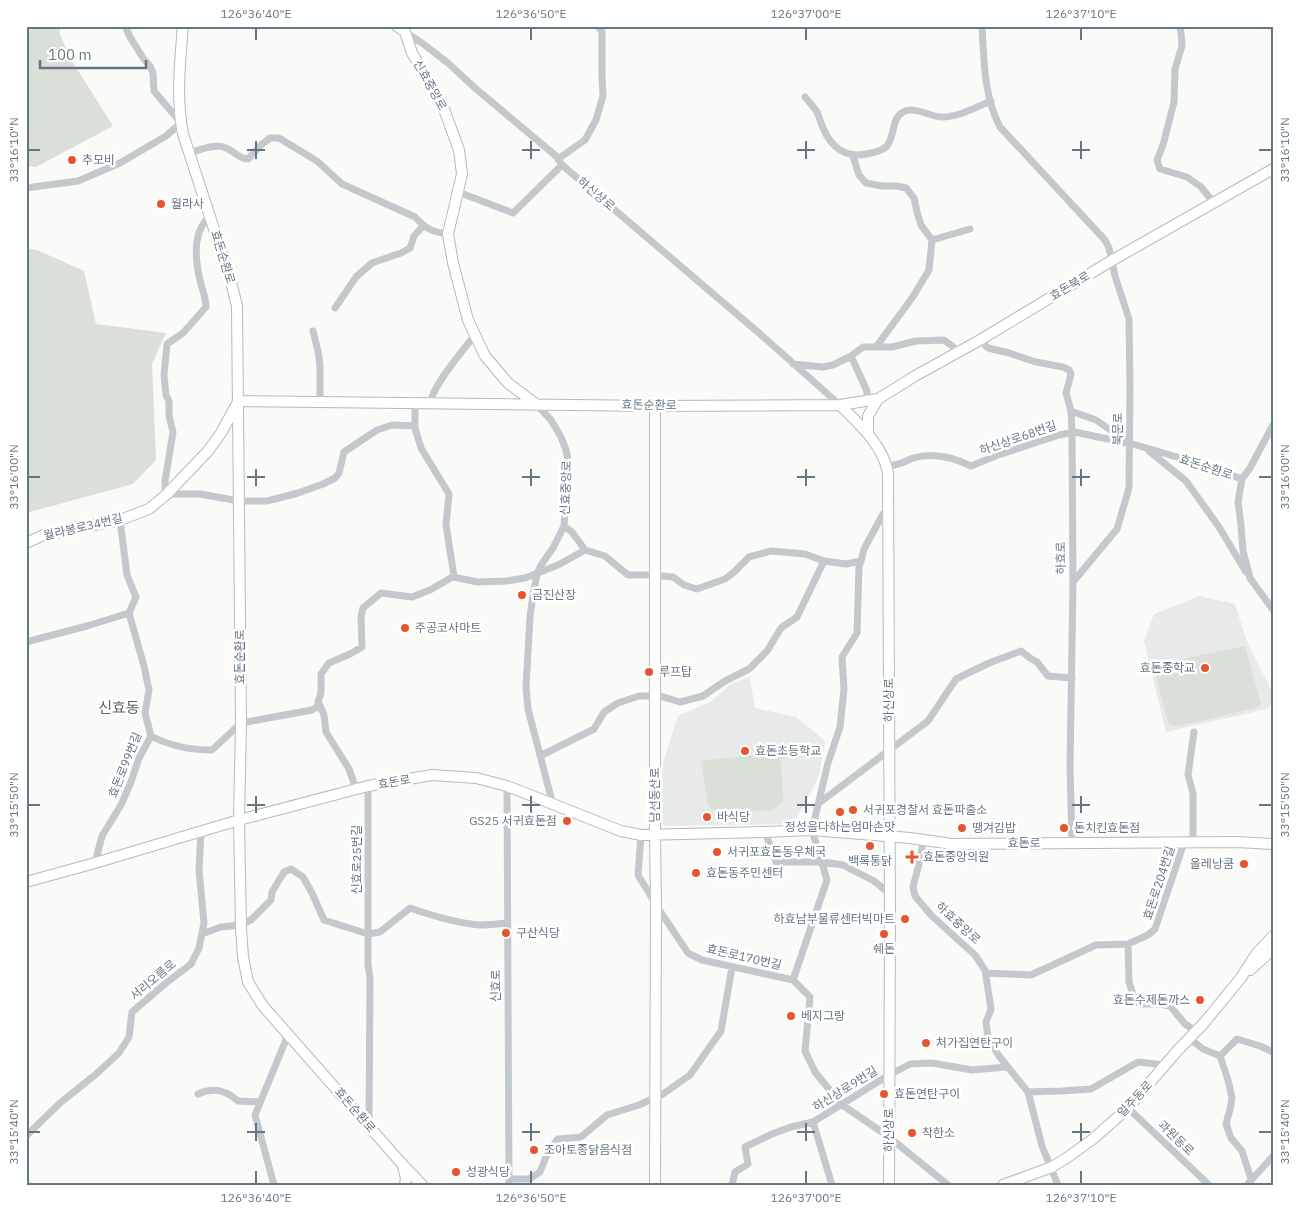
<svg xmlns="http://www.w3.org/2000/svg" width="1299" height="1211" font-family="'IBM Plex Sans','Noto Sans KR',sans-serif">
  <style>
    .built { fill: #e8e9e9 }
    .green { fill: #dadfd7 }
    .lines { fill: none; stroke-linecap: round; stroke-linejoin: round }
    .secondary-casing { stroke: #b3babf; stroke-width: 12 }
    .street { stroke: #c3c8cc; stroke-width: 7 }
    .secondary { stroke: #fff; stroke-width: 10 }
    .ticks { fill: none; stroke: #657683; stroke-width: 2 }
    .poi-dot { fill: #e4572e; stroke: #fff; stroke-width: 2 }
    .labels { text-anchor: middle; stroke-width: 5; stroke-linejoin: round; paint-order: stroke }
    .street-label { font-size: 12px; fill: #657683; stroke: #fff }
    .poi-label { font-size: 12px; fill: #657683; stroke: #fff; text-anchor: start }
    .quarter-label { font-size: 15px; fill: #57646e; stroke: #fff }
    .neatline { fill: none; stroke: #657683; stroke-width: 2 }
    .ticks-label { font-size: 12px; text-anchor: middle; fill: #657683 }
  </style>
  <rect width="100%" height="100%" fill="#fafaf8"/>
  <!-- built -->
  <path class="built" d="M1199 596 1235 604 1247 642 1273 693V704L1267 709 1166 732 1144 641 1154 614Z
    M750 677 755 708 796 717 825 741 819 776 794 824 665 826 661 824 663 762 678 716 710 702 732 683Z"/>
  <!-- green -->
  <path class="green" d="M26 26H62L59 32 70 58 113 126 36 167 26 166Z
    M26 248 37 250 84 271 96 324 166 333 152 364 156 460 133 484 26 513Z
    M1245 646 1261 704 1259 707 1179 726 1171 725 1168 722 1153 665Z
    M784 752 785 758 781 759 783 796 782 802 773 810 722 813C715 812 712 810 708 804L701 761Z"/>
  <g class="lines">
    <!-- secondary casing -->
    <g class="secondary-casing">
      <path id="secondary" d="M183 26C180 62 176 98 183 134L230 278 237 306 241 723 239 820 241 928 243 957 248 982 263 1006 403 1165 422 1185
        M397 26 405 32 412 53 441 101 459 150 462 174 448 234 453 263 468 320 485 356 508 383 537 405
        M238 401 655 406 840 405 878 399 915 376 980 340 1111 261 1273 169
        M840 405C860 425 883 445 888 473L890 919 889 1185
        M868 432V416L878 399
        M26 543 46 534 120 520 149 509 167 494 208 451 221 433 238 402
        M26 882 95 863 239 820 368 786 432 775 476 778 507 786 621 831 641 835 765 832 812 830 910 838 952 844 1238 842 1273 844
        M1250 970 1273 949
        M403 1166 406 1178 405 1185
        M655 1185 656 905 655 835V406
        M1003 1185 1052 1167 1068 1157 1093 1139 1128 1108 1178 1050 1204 1023 1240 979 1257 953 1273 936"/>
    </g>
    <!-- street -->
    <path class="street" d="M982 26C984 60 984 97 1000 127L1105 240 1109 248 1115 276 1129 319 1130 387 1129 488 1117 529 1073 582
      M1179 26 1181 32 1182 46 1175 69 1174 102 1163 145 1157 160 1160 169 1187 177 1201 187 1214 203
      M405 32 422 43 448 63 475 88 556 156 562 165 759 333 840 405
      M805 97C809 102 814 107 817 112 820 118 821 125 824 130 832 148 846 158 866 154 873 153 882 151 887 146 895 136 891 119 903 112 914 106 929 116 940 117 957 118 976 107 991 101
      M189 153C200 150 215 143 226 148 234 151 239 159 248 159L261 145 270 138H279L317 161 342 184 415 217C426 229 432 232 448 234
      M853 156 859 175 866 183 882 186H897L906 188 914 198 917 212 921 225 932 240 929 270 912 298 876 347
      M558 159 585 140 596 120 603 96 602 77V32L598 26
      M26 188 78 181 120 163 166 136 181 123 154 91 153 73 150 66 143 58 130 37 125 26
      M458 192 513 213 562 165
      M932 240 970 229
      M335 308 356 277 372 263 401 253 410 248 414 236 423 226
      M313 331 318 351 320 365V402
      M980 340 988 348 1009 353 1036 362 1063 367 1069 370 1071 374 1066 393 1071 411 1072 432 1073 582 1070 766 1072 843
      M851 356 867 391V402
      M793 364 823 367 833 365 851 356 863 347H892L916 341 944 340 960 352
      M431 403C431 387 464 349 475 335
      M538 406 551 420 561 437 566 450 569 464 564 526 553 548 541 565 537 574 533 595 530 617 526 687 528 709 553 805
      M1071 411 1096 420 1129 443 1191 461 1242 479 1238 502 1241 525 1243 551 1250 578 1273 610
      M1149 451 1186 481 1219 527 1246 572
      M887 466C898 466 903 462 913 458 933 452 953 457 971 466L998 455 1059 435 1075 432 1126 443
      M1242 479 1250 468 1273 425
      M167 494H200L239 501H267L298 493 323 484 335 478 339 473 344 452 377 430 392 425 415 426
      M165 496V481L173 432 169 416V401L166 395 164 375 167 344 183 333 206 307C206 296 201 287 199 276 195 255 193 231 210 216
      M564 526 572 532 585 550 605 556 628 575H650L673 577 684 585 697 589 725 579 733 573 749 557 771 551 805 554 824 561 846 564 861 561
      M453 577 478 582 507 581 525 578 558 565 585 550
      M26 642 87 626 129 613
      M318 701 324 715 326 732 349 769 356 789
      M151 736C170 746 191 750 212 750L241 723 312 710 317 707 321 692V674L329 663 350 654 362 647 361 617 363 608 381 593 412 597 430 590 454 576 446 525 449 494 421 448 415 428V403
      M540 756 594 729 604 712 618 703 639 696H660L680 702 703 696 725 681 749 669 767 651 781 628 797 617 824 561
      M368 786V965L370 978 369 1126
      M507 786 509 1185
      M819 803 928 721 956 679 989 663 1021 651 1030 658 1037 662 1048 676 1072 678
      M765 832 776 862H823L843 865 874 881 890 894
      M641 835 638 875 660 911 688 953 702 960 793 980 810 997 805 1051 815 1072 841 1104 889 1137 948 1185
      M923 840 921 856 913 887 915 896 931 915 955 937 975 955 985 970 991 1009 986 1022 988 1038 999 1056 1028 1092 1042 1146 1058 1185
      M1193 843V793L1188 775 1194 732
      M95 863 102 836 121 805 131 782 139 758 151 736 145 713 149 690 144 666 129 613 136 597 127 575 120 520
      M202 934 221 927 241 925 251 920 271 900 272 892 284 872 291 869 303 877 312 893 324 920 368 934 380 932 410 908C433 916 456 923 480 925 489 925 498 924 507 923
      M1128 944 1129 982 1135 1001 1141 1004H1160L1170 1006 1185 1024 1196 1031
      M986 973 1031 975 1096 945 1128 944 1148 935 1155 929 1184 843
      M793 980 827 880 812 830 828 763 840 727 844 689 842 657 857 633 859 567 861 561 864 549 883 514H889
      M1189 1038 1203 1049 1220 1056 1228 1080 1232 1098 1230 1109 1226 1124 1231 1138 1242 1151 1251 1179
      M1220 1056 1237 1039 1260 1046 1273 1052
      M1028 1092 1062 1091 1091 1089 1138 1062 1165 1065
      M198 1094C213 1087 226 1090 238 1101L260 1102
      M1128 1108 1209 1185
      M813 1122 832 1185
      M26 1136 60 1103 95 1075 119 1053 129 1037 132 1012 166 983 191 964 199 948 204 923 199 870 201 831
      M509 1179H529L540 1172 548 1152 558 1139 581 1137 607 1115 639 1105 663 1094 690 1075 721 1031 732 967
      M274 1185 255 1115 288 1035
      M732 1185 735 1172 748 1164 745 1147 772 1134 791 1127 813 1122 889 1075 910 1064 932 1063 972 1070 1007 1067
      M1247 1185 1273 1156"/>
    <!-- secondary -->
    <use href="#secondary" class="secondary"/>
  </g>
  <!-- ticks -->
  <path class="ticks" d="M256 28V40M531 28V40M806 28V40M1081 28V40M256 141V159M531 141V159M806 141V159M1081 141V159M28 150H40M247 150H265M522 150H540M797 150H815M1072 150H1090M1259 150H1272M256 469V486M531 469V486M806 469V486M1081 469V486M28 477H40M247 477H265M522 477H540M797 477H815M1072 477H1090M1259 477H1272M256 796V813M531 796V813M806 796V813M1081 796V813M28 805H40M247 805H265M522 805H540M797 805H815M1072 805H1090M1259 805H1272M256 1123V1141M531 1123V1141M806 1123V1141M1081 1123V1141M28 1132H40M247 1132H265M522 1132H540M797 1132H815M1072 1132H1090M1259 1132H1272M256 1171V1184M531 1171V1184M806 1171V1184M1081 1171V1184"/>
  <!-- markers -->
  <g class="poi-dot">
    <circle cx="72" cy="160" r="5"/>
    <circle cx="161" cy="204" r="5"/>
    <circle cx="522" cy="595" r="5"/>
    <circle cx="405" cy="628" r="5"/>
    <circle cx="1205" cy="668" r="5"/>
    <circle cx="649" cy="672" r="5"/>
    <circle cx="745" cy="751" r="5"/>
    <circle cx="853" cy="810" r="5"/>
    <circle cx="840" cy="812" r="5"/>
    <circle cx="707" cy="817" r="5"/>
    <circle cx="567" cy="821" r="5"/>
    <circle cx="962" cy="828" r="5"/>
    <circle cx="1064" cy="828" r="5"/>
    <circle cx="870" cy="846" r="5"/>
    <circle cx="717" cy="852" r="5"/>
    <path d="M909.5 849.5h5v5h5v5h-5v5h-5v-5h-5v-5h5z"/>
    <circle cx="1244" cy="864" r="5"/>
    <circle cx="696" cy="873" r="5"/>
    <circle cx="905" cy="919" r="5"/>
    <circle cx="506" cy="933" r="5"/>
    <circle cx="884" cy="934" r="5"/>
    <circle cx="1200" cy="1000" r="5"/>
    <circle cx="791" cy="1016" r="5"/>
    <circle cx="926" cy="1043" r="5"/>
    <circle cx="884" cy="1094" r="5"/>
    <circle cx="912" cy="1133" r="5"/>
    <circle cx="534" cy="1150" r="5"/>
    <circle cx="456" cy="1172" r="5"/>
  </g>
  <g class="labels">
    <!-- street labels -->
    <g class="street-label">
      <text transform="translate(430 85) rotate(61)" y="4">신효중앙로</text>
      <text transform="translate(596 194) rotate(40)" y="4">하신상로</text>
      <text transform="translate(223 257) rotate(73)" y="4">효돈순환로</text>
      <text transform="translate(1070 286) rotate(-31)" y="4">효돈북로</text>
      <text transform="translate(649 405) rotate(1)" y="4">효돈순환로</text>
      <text transform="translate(1118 429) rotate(-90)" y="4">북문로</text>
      <text transform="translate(1018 438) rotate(-19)" y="4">하신상로68번길</text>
      <text transform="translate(1206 467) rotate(18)" y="4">효돈순환로</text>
      <text transform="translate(566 488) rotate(-88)" y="4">신효중앙로</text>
      <text transform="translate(83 527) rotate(-13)" y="4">월라봉로34번길</text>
      <text transform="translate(1061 558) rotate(-91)" y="4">하효로</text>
      <text transform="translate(240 657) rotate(-90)" y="4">효돈순환로</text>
      <text transform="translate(889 700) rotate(-90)" y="4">하신상로</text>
      <text transform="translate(125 765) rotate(-68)" y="4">효돈로99번길</text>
      <text transform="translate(394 782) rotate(-10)" y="4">효돈로</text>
      <text transform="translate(655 795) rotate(-90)" y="4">남선동산로</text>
      <text x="1024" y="847">효돈로</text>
      <text transform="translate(357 860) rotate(-90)" y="4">신효로25번길</text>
      <text transform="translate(1159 883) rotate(-72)" y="4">효돈로204번길</text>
      <text transform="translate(958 923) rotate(43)" y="4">하효중앙로</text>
      <text transform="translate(744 957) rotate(13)" y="4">효돈로170번길</text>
      <text transform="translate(153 980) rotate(-40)" y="4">서리오름로</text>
      <text transform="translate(496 986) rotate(-90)" y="4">신효로</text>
      <text transform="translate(845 1089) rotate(-32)" y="4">하신상로9번길</text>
      <text transform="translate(1135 1099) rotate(-47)" y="4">일주동로</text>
      <text transform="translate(355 1110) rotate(49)" y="4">효돈순환로</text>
      <text transform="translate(889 1130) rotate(-90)" y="4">하신상로</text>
      <text transform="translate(1176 1138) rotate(44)" y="4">과원동로</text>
    </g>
    <!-- poi labels -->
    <g class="poi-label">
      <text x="82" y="164">추모비</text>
      <text x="171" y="208">월라사</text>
      <text x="532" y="599">금진산장</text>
      <text x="415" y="632">주공코사마트</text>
      <text x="1195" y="672" text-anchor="end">효돈중학교</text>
      <text x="659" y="676">루프탑</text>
      <text x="755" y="755">효돈초등학교</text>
      <text x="863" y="814">서귀포경찰서 효돈파출소</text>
      <text x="717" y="821">바식당</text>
      <text x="557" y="825" text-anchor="end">GS25 서귀효돈점</text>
      <text x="840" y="831" text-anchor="middle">정성을다하는엄마손맛</text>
      <text x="972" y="832">땡겨김밥</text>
      <text x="1074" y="832">돈치킨효돈점</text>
      <text x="727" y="856">서귀포효돈동우체국</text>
      <text x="923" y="861">효돈중앙의원</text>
      <text x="870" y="865" text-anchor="middle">백록통닭</text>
      <text x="1234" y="868" text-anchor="end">올레낭쿰</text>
      <text x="706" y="877">효돈동주민센터</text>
      <text x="895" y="923" text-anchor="end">하효남부물류센터빅마트</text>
      <text x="516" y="937">구산식당</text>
      <text x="884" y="953" text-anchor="middle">쉐돈</text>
      <text x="1190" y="1004" text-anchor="end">효돈수제돈까스</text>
      <text x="801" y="1020">베지그랑</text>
      <text x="936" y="1047">처가집연탄구이</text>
      <text x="894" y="1098">효돈연탄구이</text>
      <text x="922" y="1137">착한소</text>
      <text x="544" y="1154">조아토종닭음식점</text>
      <text x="466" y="1176">성광식당</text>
    </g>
    <!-- quarter labels -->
    <g class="quarter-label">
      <text x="119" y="713">신효동</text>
    </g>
  </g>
  <!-- border -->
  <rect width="1299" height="1211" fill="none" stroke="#ffffff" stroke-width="55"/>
  <!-- scale -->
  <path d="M40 60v8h106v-8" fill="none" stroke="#657683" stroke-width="2.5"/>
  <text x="48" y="60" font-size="15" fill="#657683" stroke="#ffffff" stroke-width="4" paint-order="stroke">100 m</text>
  <rect x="28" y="28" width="1244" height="1156" class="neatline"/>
  <g class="ticks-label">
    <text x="256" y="18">126°36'40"E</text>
    <text x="531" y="18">126°36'50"E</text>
    <text x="806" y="18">126°37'00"E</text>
    <text x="1081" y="18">126°37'10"E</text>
    <text transform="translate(14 150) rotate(-90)" y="4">33°16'10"N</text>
    <text transform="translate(1285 150) rotate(-90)" y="4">33°16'10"N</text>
    <text transform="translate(14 477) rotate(-90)" y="4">33°16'00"N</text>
    <text transform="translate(1285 477) rotate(-90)" y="4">33°16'00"N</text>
    <text transform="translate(14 805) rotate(-90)" y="4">33°15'50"N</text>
    <text transform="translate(1285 805) rotate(-90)" y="4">33°15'50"N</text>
    <text transform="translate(14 1132) rotate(-90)" y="4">33°15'40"N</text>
    <text transform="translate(1285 1132) rotate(-90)" y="4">33°15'40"N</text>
    <text x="256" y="1202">126°36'40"E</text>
    <text x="531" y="1202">126°36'50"E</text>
    <text x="806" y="1202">126°37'00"E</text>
    <text x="1081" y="1202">126°37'10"E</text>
  </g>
</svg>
